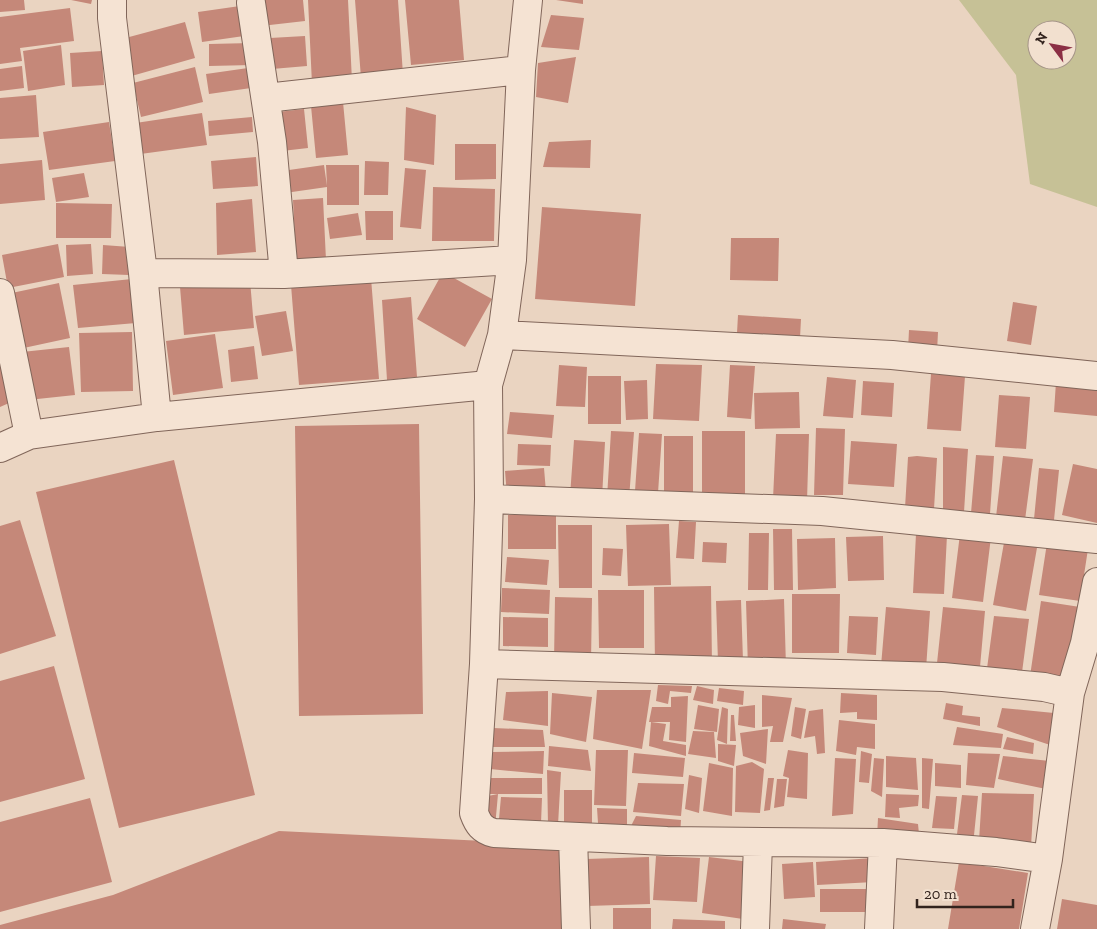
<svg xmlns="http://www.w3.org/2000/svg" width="1097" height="929" font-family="'Zilla Slab',serif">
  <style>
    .green { fill: #c6c196; fill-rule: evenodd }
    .building { fill: #c58879 }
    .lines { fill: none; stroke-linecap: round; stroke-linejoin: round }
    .minor-casing { stroke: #81665a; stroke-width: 30 }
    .minor { stroke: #f5e3d3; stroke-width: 28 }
  </style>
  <rect width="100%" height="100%" fill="#ead4c1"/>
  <!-- green -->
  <path class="green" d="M959 0H1097V207L1030 184 1016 75ZM1037 30H1067V60H1037Z"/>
  <!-- building -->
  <path class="building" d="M0 0H24L25 10 0 12Z
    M71 0H92L91 4Z
    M258 0H303L305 21 261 26Z
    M308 0H348L352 81 312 84Z
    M355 0H398L403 75 361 78Z
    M405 0H459L464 60 411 65Z
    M556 0H583V4Z
    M247 5 251 35 202 42 198 12Z
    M70 8 74 41 20 48 22 61 0 64V17Z
    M551 15 584 18 579 50 541 47Z
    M185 22 195 58 128 77 118 40Z
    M305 36 307 66 272 69 270 38Z
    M252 43V65L209 66V44Z
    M61 45 65 85 28 91 23 51Z
    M102 51 104 85 72 87 70 53Z
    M576 57 568 103 536 97 538 63Z
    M22 66 24 88 0 91V69Z
    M195 67 203 102 141 117 133 83Z
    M248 68 251 88 209 94 206 74Z
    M36 95 39 137 0 139V98Z
    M343 102 348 155 316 158 311 106Z
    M406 107 436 115 434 165 404 160Z
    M304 109 308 148 282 151 278 112Z
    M202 113 207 145 133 155 129 124Z
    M252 117 253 132 209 136 208 121Z
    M109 122 115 161 49 170 43 132Z
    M591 140 590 168 543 167 549 142Z
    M455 144H496V179L455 180Z
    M256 157 258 186 213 189 211 161Z
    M42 160 45 200 0 204V164Z
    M365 161 389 162 388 195H364Z
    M324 165 327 186 326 165H359V205H327V187L285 193 282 171Z
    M405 168 426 170 421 229 400 227Z
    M84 173 89 197 56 202 52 178Z
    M433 187 495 189 494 241H432Z
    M323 198 326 260 296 262 293 200Z
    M252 199 256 252 217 255 216 203Z
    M56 203 112 204 111 238H56Z
    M542 207 641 214 635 306 535 299Z
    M365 211H393V240H366Z
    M358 213 362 235 330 239 327 218Z
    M731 238H779L778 281 730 280Z
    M58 244 64 277 8 288 2 255Z
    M91 244 93 274 67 276 66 245Z
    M103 245 130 247 129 275 102 274Z
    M443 272 492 299 465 347 417 319Z
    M371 278 379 379 299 385 291 285Z
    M132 279 136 323 78 328 73 285Z
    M250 280 254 328 184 335 180 287Z
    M59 283 70 338 19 349 7 294Z
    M411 297 417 377 387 380 382 300Z
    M1013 302 1037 306 1031 345 1007 341Z
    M286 311 293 351 262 356 255 316Z
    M738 315 801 319 800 338 737 333Z
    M909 330 938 332 937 352 908 350Z
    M132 332 133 391 81 392 79 333Z
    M215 334 223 388 173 395 166 341Z
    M254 346 258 379 231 382 228 350Z
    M69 347 75 395 28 400 22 352Z
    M0 357 18 399 0 407Z
    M656 364 702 365 699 421 653 419Z
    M559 365 587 367 585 407 556 406Z
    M730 365 755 366 751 419 727 417Z
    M931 374 965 376 961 431 927 429Z
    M588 376H621V424H588Z
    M827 377 856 380 853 418 823 416Z
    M647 380 648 419 626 420 624 381Z
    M863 381 894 383 892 417 861 415Z
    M1056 382 1097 386V416L1054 412Z
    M799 392 800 428 755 429 754 393Z
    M999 395 1030 397 1026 449 995 447Z
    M510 412 554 415 552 438 507 434Z
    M419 424 423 714 299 716 295 426Z
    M816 428 845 429 843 495H814Z
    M611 431 634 432 629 499 607 498Z
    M702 431H745V503H702Z
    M639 433 662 434 658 493 635 491Z
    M776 434H809L807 501 773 499Z
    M664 436H693V492H664Z
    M574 440 605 442 602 498 570 496Z
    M851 441 897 444 894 487 848 484Z
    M518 444 551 445 550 466 517 465Z
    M943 447 968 449 964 512 943 511Z
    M976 455 994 456 990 514 971 513Z
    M917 456 937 458 934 509 905 508 908 457Z
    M1003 456 1033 459 1025 520 996 517Z
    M174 460 255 795 119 828 36 492Z
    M1073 464 1097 469V523L1062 515Z
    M544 468 546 492 507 495 505 471Z
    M1039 468 1059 470 1054 520 1034 519Z
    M508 515H556V549H508Z
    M20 520 56 636 0 654V526Z
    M679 521 696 522 694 559 676 558Z
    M669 524 671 585 628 586 626 525Z
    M558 525H592V588H559Z
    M773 529H792L793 590H774Z
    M749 533H769L768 590H748Z
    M916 534 947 535 944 594 913 593Z
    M960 534 991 537 983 602 952 598Z
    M883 536 884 580 848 581 846 537Z
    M1005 537 1038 542 1026 611 993 605Z
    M835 538 836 588 798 590 797 539Z
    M703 542 727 543 726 563 702 562Z
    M1047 543 1088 549 1080 601 1039 595Z
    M603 548 623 549 621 576 602 575Z
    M507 557 549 560 547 585 505 582Z
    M711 586 712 666H655L654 587Z
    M502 588 550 590 549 614 501 612Z
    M598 590H644V648H599Z
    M792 594H840L839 653H792Z
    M555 597 592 598 591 662H554Z
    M784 599 786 667 748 669 746 601Z
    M741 600 743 661 718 662 716 601Z
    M1041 601 1080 607 1067 689 1029 683Z
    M886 607 930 611 926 669 881 666Z
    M943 607 985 611 980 667 937 663Z
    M849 616 878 617 876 655 847 653Z
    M994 616 1029 619 1021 680 986 676Z
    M503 617 548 618V647L503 646Z
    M54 666 85 779 0 802V681Z
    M658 685 692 686 691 693 670 691 668 704 656 701Z
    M697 686 714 690 713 704 693 700Z
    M719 688 744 691 743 705 717 701Z
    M597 690H651L642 749 593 739Z
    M548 691V726L503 720 506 692Z
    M552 693 592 697 586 742 550 734Z
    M841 693 877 695V720L857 719V712L840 713Z
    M762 695 792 698 783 742H770L773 726 762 727Z
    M688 696 686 742 669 740 670 722H649L652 707H671V697Z
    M946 703 963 706 962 715 980 717V726L943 719Z
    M698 705 719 709 717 732 694 729Z
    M755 705V728L738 725 739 707Z
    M722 707 728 709 727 744 717 740Z
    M795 707 806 709 801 739 791 736Z
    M1002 708 1054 713 1050 745 997 727Z
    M823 709 825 753 817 754 815 736 804 738 809 711Z
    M731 715H734L736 741H730Z
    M839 720 875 724V749L857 747 856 755 836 751Z
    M651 722 666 724 663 741 686 745V756L649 746Z
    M957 727 1003 734 1001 748 953 745Z
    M493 728 543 730 545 747H491Z
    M768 729 766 764 743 756 740 733Z
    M693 731 714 732 716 758 688 754Z
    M1007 737 1034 743 1033 754 1003 749Z
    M718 744 736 745 734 766 718 761Z
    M549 746 588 750 591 771 548 766Z
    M596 750H628L626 806 594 805Z
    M788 750 808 753 807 799 787 797 789 778 783 776Z
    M544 751 543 774 490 769 491 752Z
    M861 751 872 754 869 783 859 782Z
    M634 753 685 758 683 777 632 773Z
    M968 753 1000 754 994 788 966 785Z
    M886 756 916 758 918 790 886 787Z
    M1003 756 1050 761 1046 789 998 779Z
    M835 758 856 759 853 814 832 816Z
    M874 758 884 759 882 797 871 791Z
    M922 758 933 759 929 809 922 808Z
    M752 762 764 769 760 813 735 812 736 766Z
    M709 763 733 768 732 816 703 811Z
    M935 763 961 765V788L935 786Z
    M547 770 561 772 558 825H548Z
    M689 775 702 778 699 813 685 809Z
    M488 778H542V794H498L495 827 487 825 488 796 498 794H489Z
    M768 778H774L770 810 764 811Z
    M777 779H787L784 806 774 808Z
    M638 783 684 784 681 816 633 812Z
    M564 790H592V823H564Z
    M982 793 1034 794 1031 847 979 841Z
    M886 794 919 795 918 806 899 808 900 818 885 817Z
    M962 795 978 796 973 845 956 842Z
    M936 796 957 797 954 829 932 828Z
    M501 797 542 798 541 823 499 819Z
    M90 798 112 882 0 912V822Z
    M597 808 627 809V826L598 823Z
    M636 816 681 820 680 835 628 832Z
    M878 818 918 824 920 844 877 837Z
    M279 831 565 845 567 929H0V925L113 895Z
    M656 856 700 858 697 902 653 900Z
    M649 857 650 904 587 906 586 859Z
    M709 857 750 862 743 919 702 913Z
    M873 858 874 882 817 885 816 862Z
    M813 862 815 897 784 899 782 864Z
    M959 862 1028 873 1019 929H948Z
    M820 889H869L870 912H820Z
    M1062 899 1097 905V929H1057Z
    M613 908H651V929H613Z
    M673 919 725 921V929H672Z
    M783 919 826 924 825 929H782Z"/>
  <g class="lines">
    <!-- minor casing -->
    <g class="minor-casing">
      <path id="minor" d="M112 0V18L143 273 157 417
        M528 0 521 70 512 260 502 335 488 385 489 499 484 664 474 813C478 824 482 830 494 833L667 841 883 843 996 852 1048 859
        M251 3 272 142 284 274
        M266 98 521 70
        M143 273 284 274 512 260
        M0 293 29 435
        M502 335 892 355 1097 376
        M0 448 29 435 157 417 488 385
        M489 499 822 511 1097 539
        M484 664 943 677 1044 687 1070 693
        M573 837 576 929
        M755 929 758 843
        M879 929 883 843
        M1035 929 1048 859 1070 693 1085 643 1097 582"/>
    </g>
    <!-- minor -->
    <use href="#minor" class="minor"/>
  </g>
  <!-- north arrow -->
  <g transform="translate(1052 45) rotate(302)"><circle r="24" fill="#f2e0cf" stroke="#a59488"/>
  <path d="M0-4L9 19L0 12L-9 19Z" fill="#8b2f44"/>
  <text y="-8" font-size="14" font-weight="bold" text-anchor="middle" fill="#32231d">N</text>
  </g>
  <!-- scale -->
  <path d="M917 899v8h96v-8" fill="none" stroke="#32231d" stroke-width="2.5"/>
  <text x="924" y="899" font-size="15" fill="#32231d" stroke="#f2e0cf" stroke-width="4" paint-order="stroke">20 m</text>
</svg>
